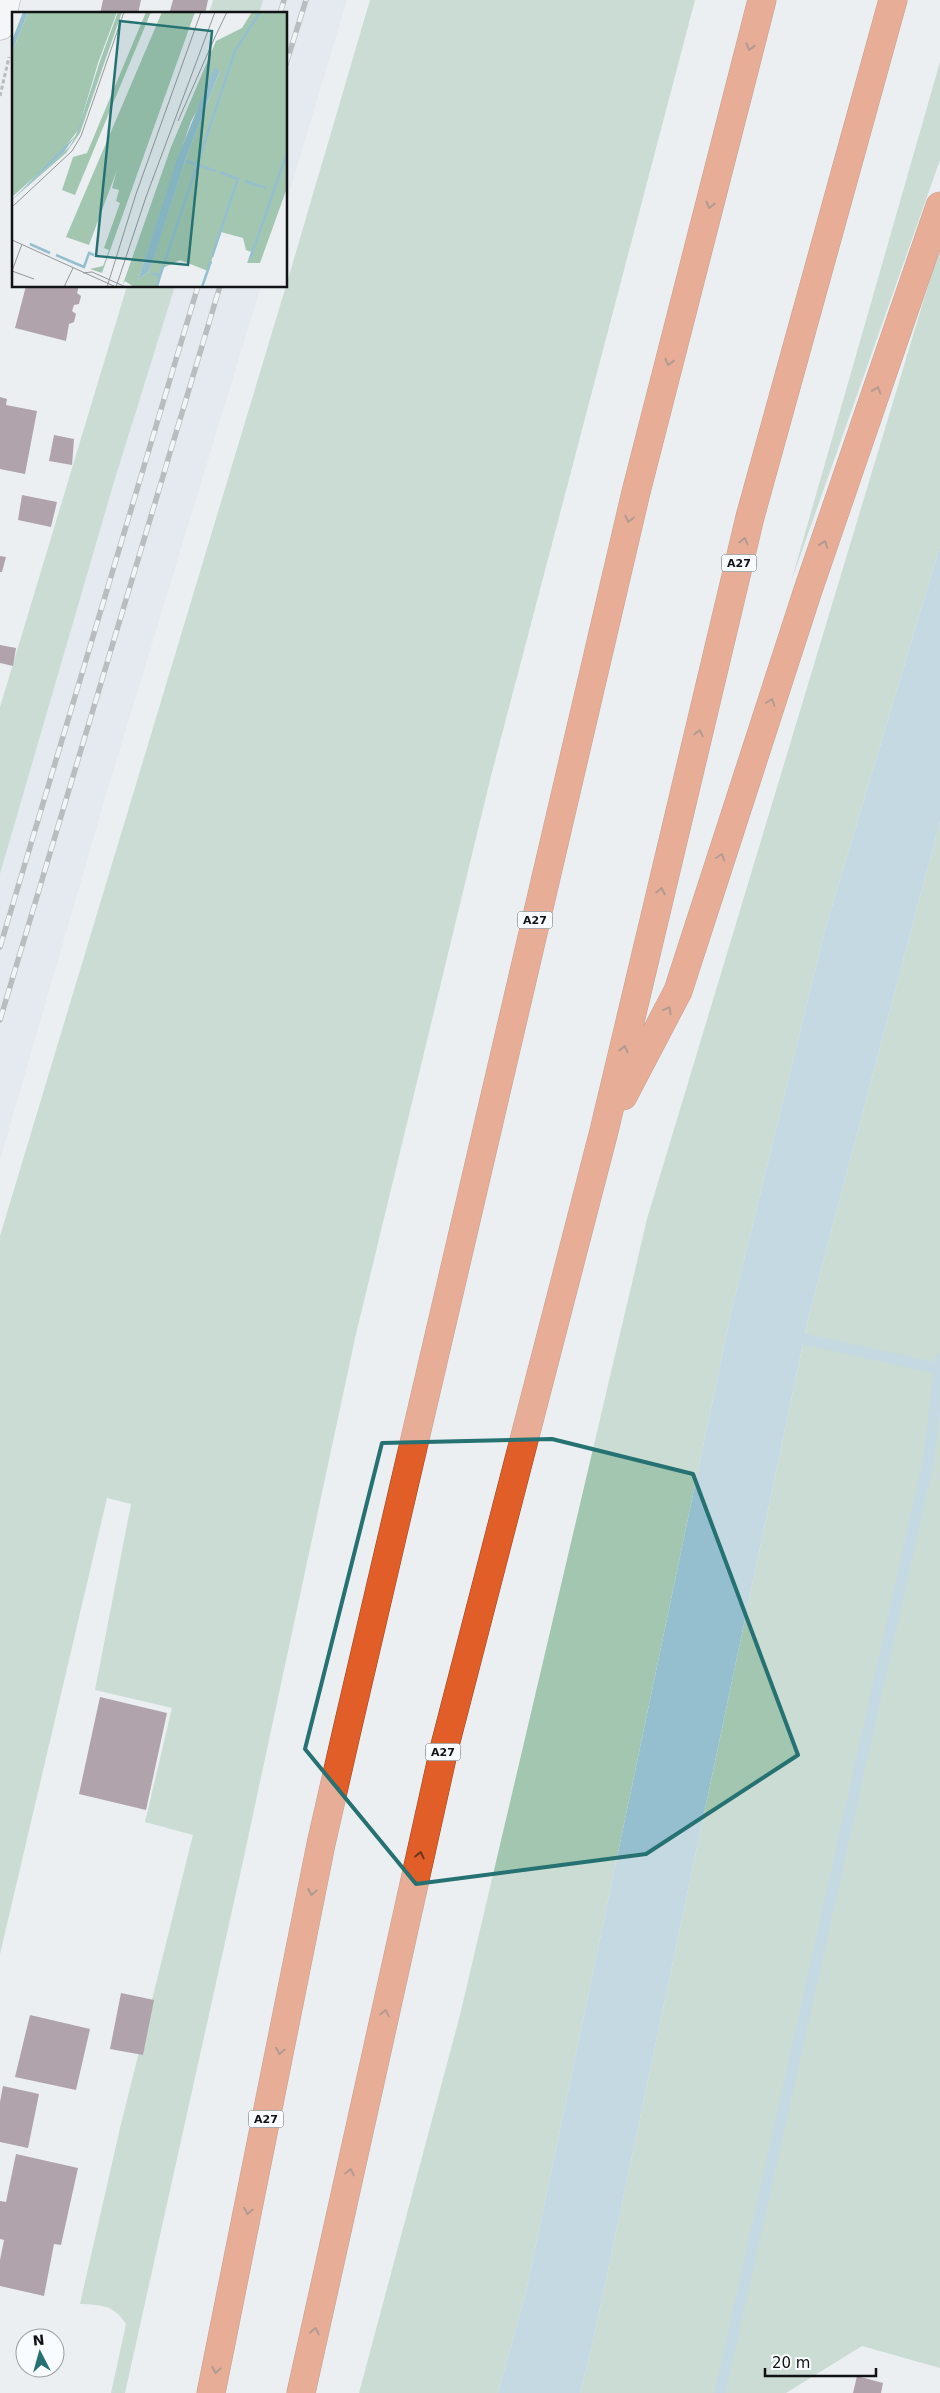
<svg xmlns="http://www.w3.org/2000/svg" width="940" height="2393" font-family="'DejaVu Sans',sans-serif">
  <style>
    .built { fill: #dbe5ed }
    .green { fill: #a3c6b0 }
    .water { fill: #95bfcf }
    .lines { fill: none; stroke-linecap: round; stroke-linejoin: round }
    .stream { stroke: #95bfcf; stroke-width: 11 }
    .building { fill: #6b4855 }
    .secondary-casing { stroke: #66696b; stroke-width: 29 }
    .highway-casing { stroke: #994321; stroke-width: 29 }
    .path { stroke: #7c7f81; stroke-width: 3; stroke-dasharray: 4 2.5; stroke-linecap: butt }
    .secondary { stroke: #fff; stroke-width: 28 }
    .highway { stroke: #e25e29; stroke-width: 28 }
    .rail-casing { stroke: #7e8183; stroke-width: 5.5 }
    .rail { stroke: #f9fcfe; stroke-width: 4; stroke-dasharray: 11; stroke-linecap: butt }
    .oneway { stroke: #6f341d }
    .marked { fill: none; stroke: #267172; stroke-width: 4; stroke-linejoin: round }
    .labels { text-anchor: middle; stroke-width: 5; stroke-linejoin: round; paint-order: stroke }
    .shield { fill: #f9fcfe; stroke: #57585a; stroke-width: 1 }
    .shield-label { font-size: 11px; font-weight: bold; fill: #111213 }
    .inset-river { fill: none; stroke: #95bfcf; stroke-width: 2.5 }
    .inset-road { fill: none; stroke: #949799; stroke-width: 1 }
    .view { fill: #267172; fill-opacity: 0.15; stroke: #267172; stroke-width: 2.5 }
    .inset-edge { fill: none; stroke: #111213; stroke-width: 2.5 }
  </style>
  <rect width="100%" height="100%" fill="#ebeff2"/>
  <!-- built -->
  <path class="built" d="M263 0H347L286 204V14H259Z
    M175 286H261L106 795 0 1160V874L114 482Z"/>
  <!-- green -->
  <path class="green" d="M213 0H263L259 14H209Z
    M370 0H695L491 776 356 1334 245 1852 125 2393H111L126 2324C114 2305 102 2305 80 2304L120 2128 193 1835 145 1822 172 1708 95 1690 131 1504 107 1498 0 1954V1236L286 286Z
    M940 62V160L791 582Z
    M940 246V546L825 930 731 1313 526 2292 498 2393H359L460 2015 647 1219Z
    M127 286H175L114 482 0 874V707Z
    M940 821V2368L862 2346 786 2393H580L592 2346 809 1315Z"/>
  <!-- water -->
  <path class="water" d="M940 546V821L809 1315 592 2346 580 2393H498L526 2292 731 1313 825 930Z"/>
  <g class="lines">
    <!-- stream -->
    <path class="stream" d="M790 1336 940 1369
      M720 2393 929 1458 940 1359"/>
  </g>
  <!-- building -->
  <path class="building" d="M103 0H141L138 14H100Z
    M173 0H208L205 14H169Z
    M26 286H79L77 293 81 296 79 304 74 305 72 311 76 314 74 322 69 324 66 341 15 328Z
    M0 397 7 399 6 405 37 411 25 474 0 469Z
    M54 435 74 439 72 465 49 461Z
    M22 495 57 502 51 527 18 520Z
    M0 556 6 557 2 572H0Z
    M0 645 16 648 13 666 0 663Z
    M100 1697 167 1713 146 1810 79 1794Z
    M121 1993 154 2000 143 2055 110 2049Z
    M30 2015 90 2029 76 2090 15 2077Z
    M3 2086 39 2094 28 2148 0 2142V2102Z
    M16 2154 78 2168 61 2245 54 2244 44 2296 0 2286V2260L4 2240 0 2239V2201L6 2202Z
    M857 2376 883 2383 881 2393H853Z"/>
  <g class="lines">
    <!-- secondary casing -->
    <g class="secondary-casing">
      <path id="secondary" d="M0 26 6 0"/>
    </g>
    <!-- highway casing -->
    <g class="highway-casing">
      <path id="highway" d="M623 1096 678 991 808 590 940 206
        M211 2393 321 1844 347 1730 636 492 762 0
        M301 2393 444 1749 604 1131 750 517 893 0"/>
    </g>
    <!-- path -->
    <path class="path" d="M0 96 9 57"/>
    <!-- secondary -->
    <use href="#secondary" class="secondary"/>
    <!-- highway -->
    <use href="#highway" class="highway"/>
    <!-- rail casing -->
    <g class="rail-casing">
      <path id="rail" d="M280 14 284 0
        M286 64 306 0
        M0 947 198 286
        M0 1020 220 286"/>
    </g>
    <!-- rail -->
    <use href="#rail" class="rail"/>
  </g>
  <!-- one-way arrows -->
  <defs><path id="oneway-chevron" d="M-2-3.5L2.5 0L-2 3.5" fill="none" stroke-width="1.6" stroke-linecap="round" stroke-linejoin="round" transform="scale(1.25)"/></defs>
  <g class="oneway">
    <use href="#oneway-chevron" transform="translate(750 47) rotate(104)"/>
    <use href="#oneway-chevron" transform="translate(710 205) rotate(104)"/>
    <use href="#oneway-chevron" transform="translate(669 362) rotate(104)"/>
    <use href="#oneway-chevron" transform="translate(877 390) rotate(-71)"/>
    <use href="#oneway-chevron" transform="translate(629 519) rotate(103)"/>
    <use href="#oneway-chevron" transform="translate(744 541) rotate(-77)"/>
    <use href="#oneway-chevron" transform="translate(824 544) rotate(-71)"/>
    <use href="#oneway-chevron" transform="translate(771 702) rotate(-72)"/>
    <use href="#oneway-chevron" transform="translate(699 733) rotate(-77)"/>
    <use href="#oneway-chevron" transform="translate(721 857) rotate(-72)"/>
    <use href="#oneway-chevron" transform="translate(661 891) rotate(-77)"/>
    <use href="#oneway-chevron" transform="translate(668 1010) rotate(-62)"/>
    <use href="#oneway-chevron" transform="translate(624 1049) rotate(-77)"/>
    <use href="#oneway-chevron" transform="translate(420 1855) rotate(-78)"/>
    <use href="#oneway-chevron" transform="translate(312 1892) rotate(101)"/>
    <use href="#oneway-chevron" transform="translate(385 2013) rotate(-78)"/>
    <use href="#oneway-chevron" transform="translate(280 2051) rotate(101)"/>
    <use href="#oneway-chevron" transform="translate(350 2172) rotate(-78)"/>
    <use href="#oneway-chevron" transform="translate(248 2211) rotate(101)"/>
    <use href="#oneway-chevron" transform="translate(315 2331) rotate(-78)"/>
    <use href="#oneway-chevron" transform="translate(216 2370) rotate(101)"/>
  </g>
  <!-- marked area -->
  <path d="M0 0H940V2393H0ZM552 1439 693 1474 798 1755 646 1854 416 1884 305 1749 382 1443Z" fill="#ebeff2" fill-opacity=".55" fill-rule="evenodd"/>
  <path class="marked" d="M552 1439 693 1474 798 1755 646 1854 416 1884 305 1749 382 1443Z"/>
  <g class="labels">
    <!-- shield labels -->
    <g class="shield">
      <rect x="721.5" y="554.5" width="35" height="17" rx="4"/>
      <rect x="517.5" y="911.5" width="35" height="17" rx="4"/>
      <rect x="425.5" y="1743.5" width="35" height="17" rx="4"/>
      <rect x="248.5" y="2110.5" width="35" height="17" rx="4"/>
    </g>
    <g class="shield-label">
      <text x="739" y="567">A27</text>
      <text x="535" y="924">A27</text>
      <text x="443" y="1756">A27</text>
      <text x="266" y="2123">A27</text>
    </g>
  </g>
  <!-- overview -->
  <g transform="translate(12 12)">
    <rect width="275" height="275" fill="#ebeff2"/>
    <path d="M16 0H105L86 51 67 115 88 49 106 0H110L68 121 54 141 0 188 53 139 58 134 67 117 45 145 0 185V40ZM134 0H139L63 183 50 178 61 145 75 141ZM150 0H183L90 261 78 257 91 254 97 238 92 236 108 191 104 189 107 178 100 176 105 158 77 233 54 225ZM240 0H275V176L248 251H235L239 240 234 238 231 226 209 220 196 259 168 248 151 256 145 275H122L113 269 111 272 159 135 204 29 230 16ZM208 58 174 146 137 259 126 268 179 109Z" fill="#a3c6b0" fill-rule="evenodd"/>
    <path d="M11 0H16L0 40V28ZM106 0 66 120 52 140 0 188 64 123ZM202 56 208 58 174 146 142 245 137 259 126 268 166 145Z" fill="#95bfcf"/>
    <path class="inset-river" d="M174 149 204 159M233 169 254 176M18 232 38 241M44 243 72 255 77 241 82 243M200 245 226 167 208 160M238 247 275 141M140 261 148 264 145 275M148 264 223 39 248 0M190 275 199 249"/>
    <path class="inset-road" d="M203 25 215 0M166 109 203 25M0 195 60 139 69 124 112 0M0 228 104 275M10 232 0 259 22 267M71 261 80 260 114 275M52 275 61 256M95 275 124 182 189 0M104 275 134 185 203 0"/>
    <path class="view" d="M108 9 200 19 176 253 84 244Z"/>
    <rect width="275" height="275" class="inset-edge"/>
  </g>
  <!-- north arrow -->
  <g transform="translate(40 2353) rotate(354)"><circle r="24" fill="#f9fcfe" stroke="#9c9ea0"/>
  <path d="M0-4L9 19L0 12L-9 19Z" fill="#267172"/>
  <text y="-8" font-size="14" font-weight="bold" text-anchor="middle" fill="#111213">N</text>
  </g>
  <!-- scale -->
  <path d="M765 2368v8h111v-8" fill="none" stroke="#111213" stroke-width="2.5"/>
  <text x="772" y="2368" font-size="15" fill="#111213" stroke="#f9fcfe" stroke-width="4" paint-order="stroke">20 m</text>
</svg>
